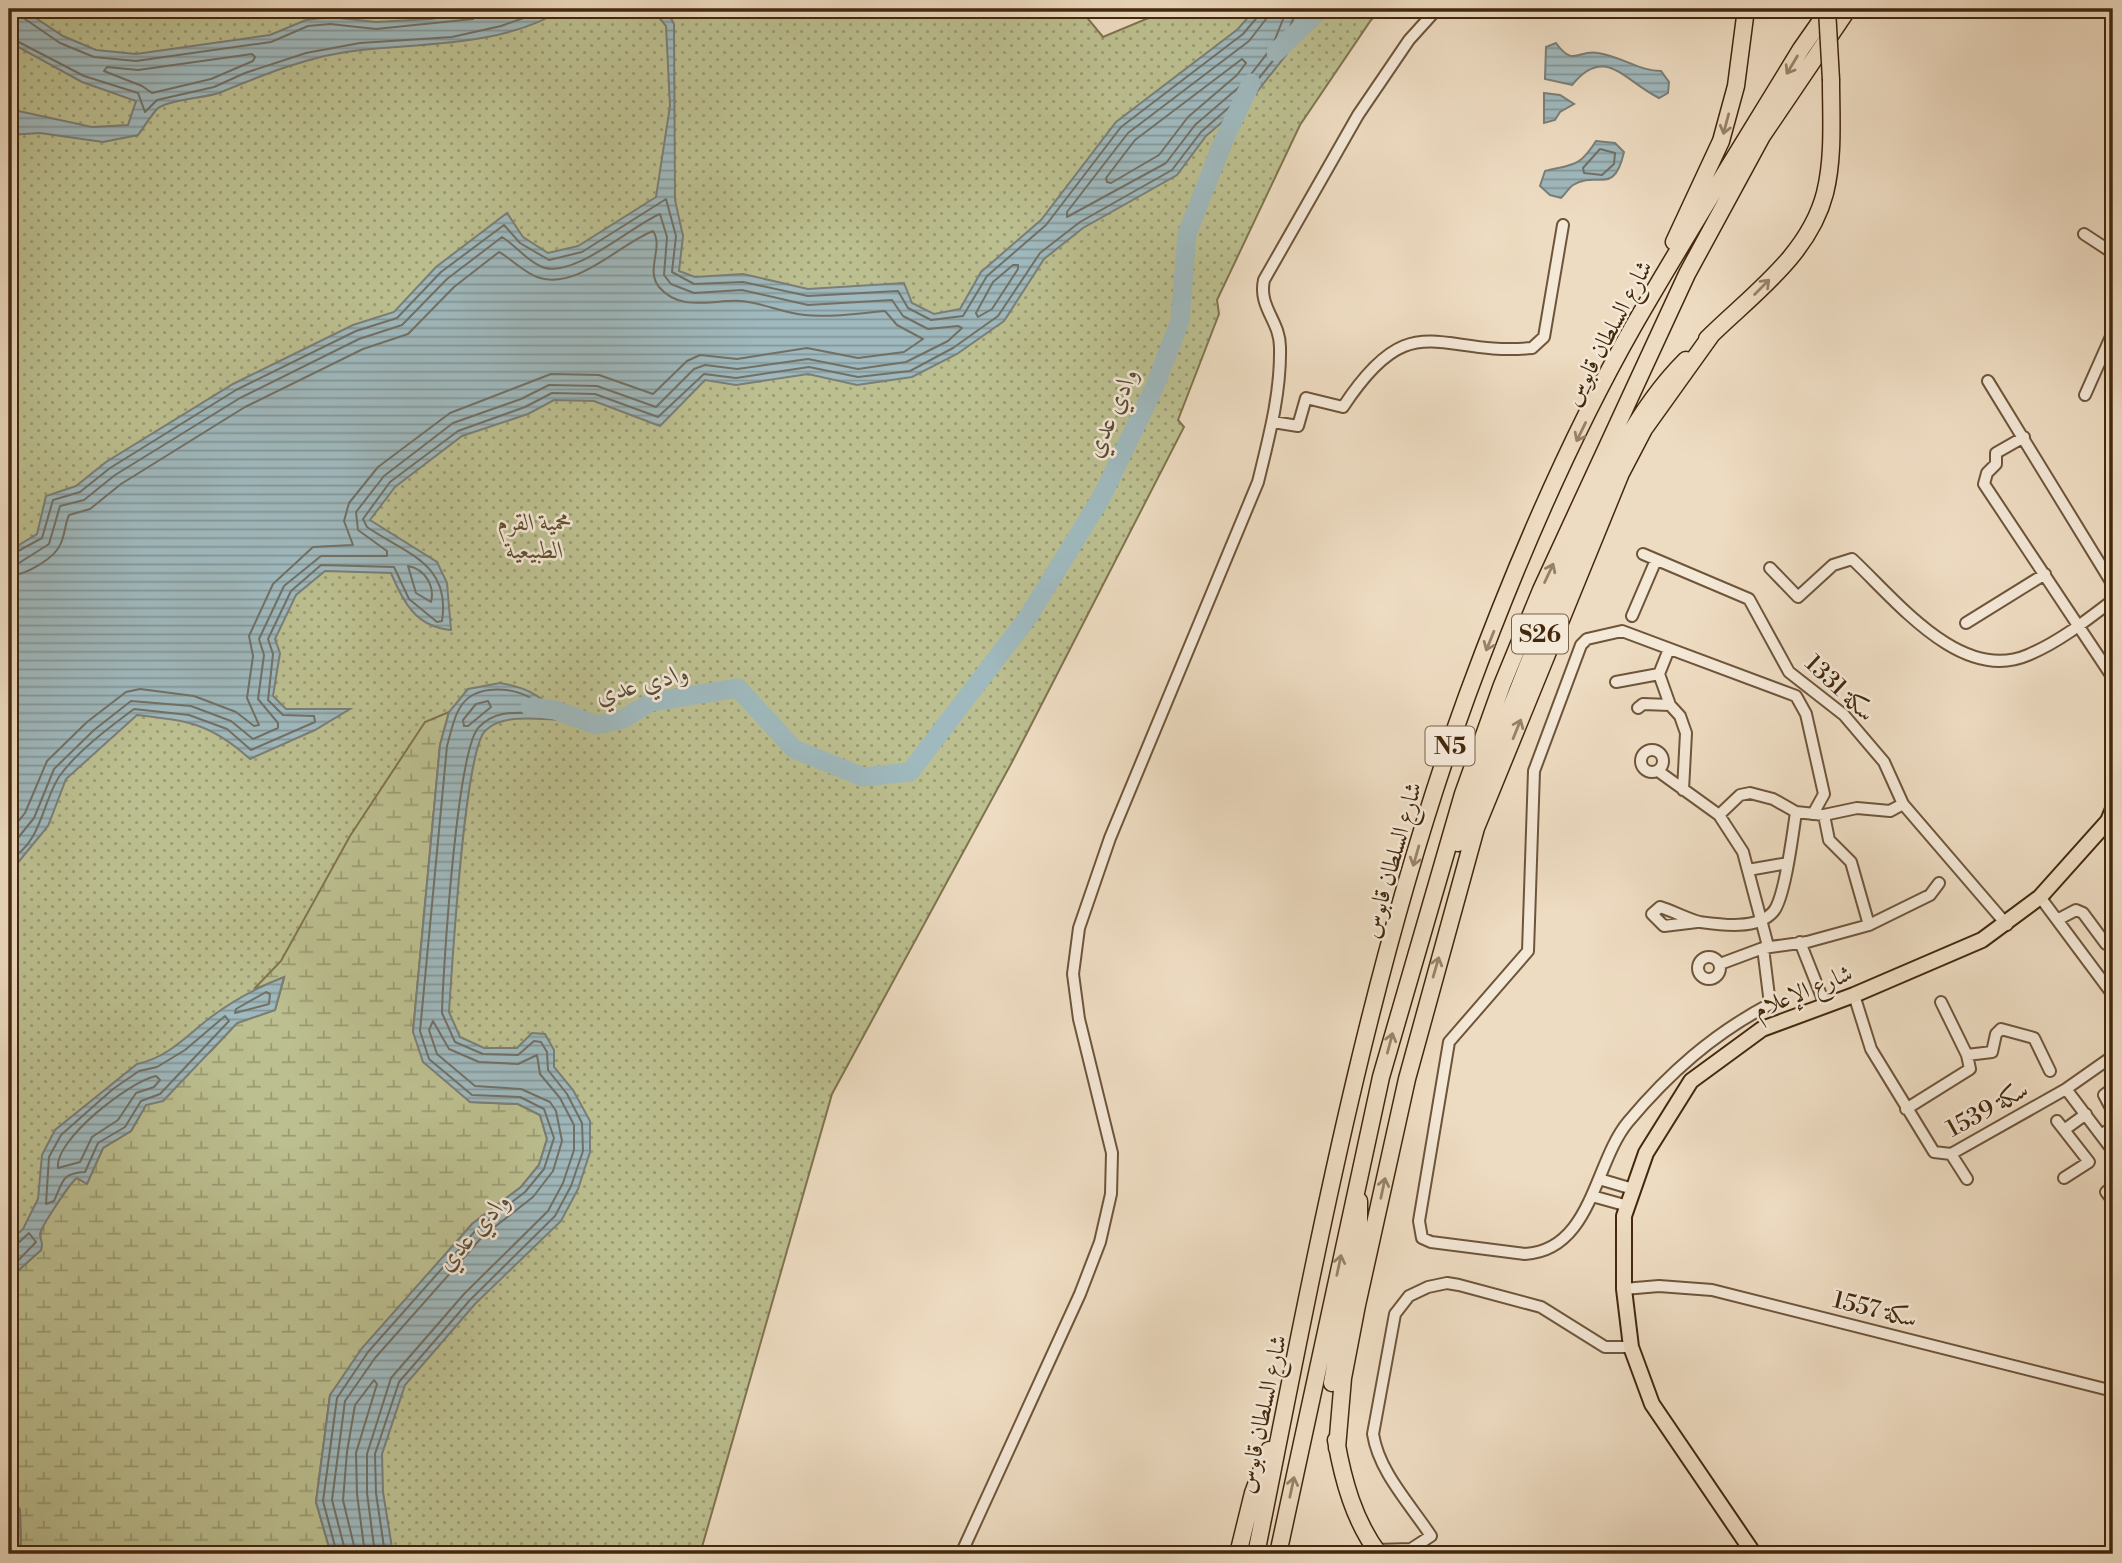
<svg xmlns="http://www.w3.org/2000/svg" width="2122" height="1563" font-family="'Libre Bodoni',Amiri,serif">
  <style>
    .grass { fill: url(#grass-dots); stroke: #80744e; stroke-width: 2 }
    .wetland { fill: url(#wetland-marsh); stroke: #80744e; stroke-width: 2 }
    .water { fill: url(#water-rules); stroke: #7a7f77; stroke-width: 2 }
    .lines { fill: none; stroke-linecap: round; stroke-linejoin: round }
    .shore { stroke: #717065; stroke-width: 2 }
    .river { stroke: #9fb9be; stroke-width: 19 }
    .minor-casing { stroke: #6e553a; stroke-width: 14 }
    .major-casing { stroke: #43280c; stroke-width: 18 }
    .highway-casing { stroke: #43280c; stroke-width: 19 }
    .minor { stroke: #f4e8d7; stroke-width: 10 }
    .major { stroke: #eedcc2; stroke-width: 14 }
    .highway { stroke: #eedcc2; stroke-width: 16 }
    .highway-bridge-casing { stroke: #43280c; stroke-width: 19; stroke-linecap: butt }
    .highway-bridge { stroke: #eedcc2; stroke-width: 16 }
    .oneway { stroke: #988267 }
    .labels { text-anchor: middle; stroke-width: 5; stroke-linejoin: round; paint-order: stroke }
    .shield { fill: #f4e8d7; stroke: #786249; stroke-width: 2 }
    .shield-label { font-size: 23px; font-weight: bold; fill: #43280c }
    .street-label { font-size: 24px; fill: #43280c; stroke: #f4e8d7 }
    .park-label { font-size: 24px; font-style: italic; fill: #614e2d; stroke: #f4e8d7 }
    .water-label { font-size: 26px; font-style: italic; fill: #5a4c38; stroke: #f4e8d7 }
  </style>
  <defs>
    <pattern id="grass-dots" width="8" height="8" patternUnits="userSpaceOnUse" patternTransform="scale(1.75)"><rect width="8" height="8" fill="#bcbf90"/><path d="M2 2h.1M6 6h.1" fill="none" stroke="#9a9b74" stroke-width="1.8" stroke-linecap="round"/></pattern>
    <pattern id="wetland-marsh" width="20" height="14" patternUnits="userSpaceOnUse" patternTransform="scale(1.75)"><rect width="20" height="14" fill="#bcbf90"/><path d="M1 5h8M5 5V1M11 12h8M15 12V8" fill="none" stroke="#9a9b74"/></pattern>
    <pattern id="water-rules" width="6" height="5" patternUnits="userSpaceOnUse" patternTransform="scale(1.75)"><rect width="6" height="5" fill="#9fb9be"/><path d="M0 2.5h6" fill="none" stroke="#839699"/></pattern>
  </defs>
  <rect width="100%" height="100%" fill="#eedcc2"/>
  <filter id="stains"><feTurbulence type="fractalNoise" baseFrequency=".00286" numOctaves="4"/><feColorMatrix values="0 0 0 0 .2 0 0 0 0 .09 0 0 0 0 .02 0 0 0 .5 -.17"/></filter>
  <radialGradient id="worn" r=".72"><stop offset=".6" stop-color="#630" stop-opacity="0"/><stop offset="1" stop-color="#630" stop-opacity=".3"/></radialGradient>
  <!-- grass -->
  <path class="grass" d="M9 9H1080L1103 37 1170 9H1383L1371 20 1300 125 1217 300 1219 314 1178 420 1184 427 1012 762 832 1094 700 1554H9Z"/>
  <!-- wetland -->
  <path class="wetland" d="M449 712 440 745 413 1032 470 1102 518 1104 540 1115 547 1139 539 1165 521 1187 472 1224 330 1395 316 1502 331 1554H21L20 1510 9 1492V1279L41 1250C40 1242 39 1234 43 1226 46 1219 72 1181 76 1178L87 1183 103 1148 131 1131 146 1105 211 1051 237 1023 275 1010 284 978 254 989 281 961 350 836 425 722Z"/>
  <!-- water -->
  <path class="water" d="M9 9H22L63 36 96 50 136 54 270 35 306 20 330 17 376 22 431 19 487 9H564C503 46 429 43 361 50 311 55 265 74 219 93 204 98 167 100 157 109 150 117 144 127 138 135L103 142 40 133 9 135V109L92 127 128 125 136 101 82 82 9 42Z
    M652 9H666L674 24 675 200 683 236 679 271 695 277 743 274 808 289 904 283 912 303 934 314 960 309 981 272 1041 220 1116 122 1238 29 1255 9H1305L1286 55 1256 93 1206 136 1177 175 1083 228 1044 259 1004 321 957 354 912 377 857 385 808 374 736 385 705 380 660 426 594 401 554 400 528 414 462 436 395 487 370 520 437 562 447 583 451 630C416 627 403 602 391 573L325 571 296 595 275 639 280 653 273 696 286 709H350L315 730 250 759C210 723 189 721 137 715L66 779 48 826 16 865 9 866V551L37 534 46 496 76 486 106 462 233 384 353 325 394 312 436 267 507 213 523 237 548 253 578 246 656 197 670 106 666 26Z
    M1556 43C1574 68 1578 49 1598 53 1623 57 1639 71 1661 71L1669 82 1668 93 1659 98C1624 81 1605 44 1572 85L1545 79 1546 47Z
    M1544 93 1560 95 1574 104 1560 112 1555 120 1544 123Z
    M1596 141 1615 143 1624 152C1614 197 1597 170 1573 185 1569 188 1565 194 1561 198L1550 195 1540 186 1545 171C1573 164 1579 168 1596 141Z
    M500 683C532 688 543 699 567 720 541 720 504 712 485 731 464 753 452 970 449 1012L460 1037 484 1048H517L532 1033 545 1034 554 1050V1067L573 1090 590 1121V1152L578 1189 561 1221 475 1304 405 1385 382 1454 383 1492 393 1554H331L316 1502 330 1395 362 1348 472 1224 521 1187 539 1165 547 1139 540 1115 518 1104 470 1102 423 1062 413 1032 440 745 449 712 468 689Z
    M284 977 275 1010 237 1023 163 1101 146 1105 131 1131 103 1148 87 1184 77 1178C71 1181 41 1227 40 1234 40 1241 44 1242 41 1250L9 1279V1242L23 1229 38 1199 42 1155 55 1130 137 1064C169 1057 186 1036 211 1017 234 1000 258 987 284 977Z
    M9 1492 20 1510 21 1554H9Z"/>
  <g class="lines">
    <!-- shore -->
    <path class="shore" d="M19 9 22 17 60 43 94 57 136 61 271 42 308 26 330 24 376 29 473 19 478 9
      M1269 9 1266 19 1249 41 1128 133 1067 212V217L1166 163 1195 125 1245 82 1272 47 1287 9
      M9 37 84 76 138 93 145 112 157 100 214 87 245 73 306 53 360 43 452 37 501 26 549 9
      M252 54 255 57 253 61 211 79 152 93 142 86 104 71 107 67 138 70Z
      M1242 59 1246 63 1237 75 1188 117 1159 155 1111 183 1107 182 1106 178 1135 140Z
      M1600 149 1615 153 1614 164 1602 175 1584 173 1583 168Z
      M1013 265H1018V269L992 309 978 317 976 313 993 282Z
      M9 556 42 538 53 500 80 492 110 468 236 390 356 331 397 318 441 272 504 225 520 243 549 260 582 252 666 199 676 236 672 272 694 284 743 282 808 296 898 291 908 308 931 320 963 316 987 276 1046 225 1121 127 1243 34 1259 15 1260 9
      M9 565 19 563 49 544 60 506 84 500 115 475 240 398 359 339 402 325 447 279 502 237C514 244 525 259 540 266 571 282 632 225 660 214L667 237 664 275 671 284 694 293 742 290 808 305 892 300 903 316 928 329 958 326 962 328 948 341 906 362 858 369 808 359 737 369 705 365 694 369 656 407 597 386 549 385 521 399 453 423 384 476 356 512 358 530 387 551V556H321L284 586 259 639 264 655 258 699 278 723V728L253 739 231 721 191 706 131 701 94 730 54 769 34 818 9 849
      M408 566C425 569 435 586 431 602L416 593Z
      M9 576C25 575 55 559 61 543 65 534 65 524 69 515L90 509 121 484 245 407 363 349 408 334 454 287 499 252C512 259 525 274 540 278 579 289 621 243 653 231 664 247 645 270 659 287 681 313 714 299 741 301 763 303 783 313 805 315 830 318 860 313 885 311L897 325 923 339 904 352 858 358 807 348 737 359 700 355 687 361 653 394 599 375 551 374 450 413 378 467 349 503 344 521 353 545 313 547 273 584 249 636 253 656 247 698 259 725 254 726 236 712 194 696 140 689 126 692 87 722 47 761 25 813 9 833
      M488 701 491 707 468 726H464L463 720 476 704Z
      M9 859C42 845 43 797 61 774 80 749 110 727 134 709L189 715 227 729 251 750 315 722 314 716 283 715 268 700 273 654 268 639 291 591 321 565 394 567 409 599 437 622 442 621C451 563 406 554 367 527L363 519 390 482 458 431 525 407 552 393 595 394 658 417 704 374 736 378 809 367 858 377 910 371 953 348 998 316 1040 253 1080 222 1172 170 1201 132 1251 88 1280 52 1297 9
      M266 992 270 994 269 1004 235 1013 236 1009Z
      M225 1016 229 1021 160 1094 141 1101 125 1127 98 1143 85 1172C62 1173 63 1181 54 1201L46 1204 49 1157 61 1135 113 1089 139 1071 157 1067 185 1050Z
      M156 1076 160 1080 154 1087 136 1093 118 1120 92 1137 80 1162 58 1168C54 1140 130 1081 156 1076Z
      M9 1247 16 1245 29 1233 36 1242 9 1270
      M337 1554 323 1501 337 1398 368 1352 477 1229 525 1192 544 1169 554 1138 544 1109 520 1097 472 1095 429 1059 420 1031 447 746C452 729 455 706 471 696 491 683 532 690 543 710L540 713C516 713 497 709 479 727 457 748 443 971 442 1013L455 1042 483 1054 518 1055 534 1041 541 1042 547 1052 548 1070 567 1094 582 1123 583 1151 571 1186 555 1216 470 1300 399 1382 375 1454 376 1493 385 1554
      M346 1554 332 1500 345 1401 375 1358 483 1236 533 1197 553 1171 562 1141 556 1111 550 1102 521 1089 475 1086 437 1054 429 1030 433 1021 449 1049 479 1062 518 1064 537 1055 540 1074 560 1098 574 1125V1150L563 1183 548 1211 464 1294 391 1378 367 1454V1493L375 1554
      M356 1554 343 1500 347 1452 355 1405 374 1380 377 1384 356 1453 357 1494 365 1554"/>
    <!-- river -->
    <path class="river" d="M1276 52 1321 9
      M530 707 555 710 596 725 623 719 651 702 738 688 794 749 863 777 910 772 1028 617 1101 498 1154 388 1180 321 1187 234 1223 142 1251 83"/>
    <!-- minor casing -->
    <g class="minor-casing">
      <path id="minor" d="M2084 234 2113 253
        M1988 381 2113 585
        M2085 395 2113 332
        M1273 422 1298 426 1306 398 1343 407C1412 302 1438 357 1532 348L1544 337 1563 225
        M2024 437 1996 453V464L1987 473 1984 484 2113 678
        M1643 554 1749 599 1789 672 1844 715 1884 762 1903 804 2007 925
        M1770 568 1798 597 1833 565 1852 559C1896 600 1961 684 2028 655 2059 642 2087 620 2113 600
        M1632 616 1656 560
        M1966 623 2045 574
        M1669 649 1659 674 1670 705 1680 716 1686 733 1683 790
        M1616 682 1659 674
        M1638 708 1643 704 1670 705
        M1641 761a11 11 0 1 1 22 0a11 11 0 1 1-22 0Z
        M1658 771 1719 815 1743 852 1768 946
        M1719 815 1740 795 1750 793 1773 799 1796 812 1824 815 1857 808 1890 811 1903 804
        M1824 815 1829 840 1851 862 1869 925
        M1748 870 1788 863
        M2040 897 2113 995
        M2057 920 2076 910 2083 913 2106 944 2113 939
        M1697 922 1664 926 1652 914 1660 907C1673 911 1690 920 1700 922 1722 925 1757 930 1773 912 1785 899 1793 832 1796 812
        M1800 942 1825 1005
        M1763 948 1770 1004C1713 1034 1669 1073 1628 1122 1594 1163 1592 1250 1525 1254L1431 1242 1422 1238 1419 1221 1449 1042 1528 951 1534 771 1581 645 1587 639 1622 631 1796 696 1806 714 1824 794 1813 814
        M1698 968a11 11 0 1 1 22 0a11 11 0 1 1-22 0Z
        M1720 964 1763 948 1807 942 1869 925 1930 895 1939 883
        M1854 995 1871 1049 1934 1152 1951 1154 2066 1089 2113 1056
        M1967 1055 1992 1052 1996 1034 2001 1029 2034 1038 2050 1071
        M2113 1088 2104 1095 2113 1112
        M2066 1089 2113 1151
        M1906 1109 1970 1069 1967 1055 1941 1002
        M2057 1121 2089 1162 2064 1178
        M2064 1130 2086 1114
        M2101 1135 2113 1127
        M1951 1154 1967 1179
        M1599 1179 1633 1189
        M2113 1186 2106 1192 2113 1201
        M1592 1196 1628 1206
        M1624 1289 1659 1286 1712 1290 2113 1391
        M1376 1550 1411 1549 1431 1536C1410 1504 1379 1472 1373 1434L1395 1314 1409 1296 1428 1287 1447 1283 1459 1285 1541 1307 1605 1347H1631
        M961 1554 1080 1294 1100 1242 1111 1194 1112 1153 1079 1019 1073 974 1079 928 1110 838 1258 482C1269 437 1281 393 1280 347 1280 321 1258 307 1264 280L1358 115 1409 40 1437 9"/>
    </g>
    <!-- major casing -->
    <g class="major-casing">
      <path id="major" d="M1754 1554 1652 1404 1631 1347 1624 1289V1216L1646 1153 1691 1081 1762 1029 1854 995 1982 940 2040 897 2108 821 2113 809"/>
    </g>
    <!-- highway casing -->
    <g class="highway-casing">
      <path id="highway" d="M1674 242 1721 141 1736 86 1746 9
        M1707 339C1750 296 1809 256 1825 193 1834 157 1831 117 1831 80
        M1458 843C1493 754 1527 664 1564 576 1597 499 1626 420 1686 360
        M1332 1383 1359 1232V1201
        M1336 1440C1343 1480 1354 1521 1379 1554
        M1337 1448 1343 1378 1357 1305 1407 1079 1476 828 1621 473 1644 429 1712 334
        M1238 1554 1253 1493 1269 1450
        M1256 1554C1313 1269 1367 970 1467 696 1513 571 1567 443 1633 327 1687 233 1745 141 1801 49L1829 9
        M1278 1554 1381 1077 1463 794 1502 685 1541 590 1687 274 1762 136 1848 9"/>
    </g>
    <!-- minor -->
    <use href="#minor" class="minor"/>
    <!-- major -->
    <use href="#major" class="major"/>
    <!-- highway -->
    <use href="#highway" class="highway"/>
    <!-- highway-bridge casing -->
    <g class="highway-bridge-casing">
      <path id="highway-bridge" d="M1827 9 1831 80"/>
    </g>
    <!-- highway-bridge -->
    <use href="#highway-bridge" class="highway-bridge"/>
  </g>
  <!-- one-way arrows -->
  <defs><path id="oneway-shaft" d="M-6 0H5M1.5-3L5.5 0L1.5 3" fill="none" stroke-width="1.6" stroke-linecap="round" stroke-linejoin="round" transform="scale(1.75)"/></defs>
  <g class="oneway">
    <use href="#oneway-shaft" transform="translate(1792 65) rotate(121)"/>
    <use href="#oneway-shaft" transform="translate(1726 124) rotate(105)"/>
    <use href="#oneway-shaft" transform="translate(1762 287) rotate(-45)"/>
    <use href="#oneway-shaft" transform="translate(1581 432) rotate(116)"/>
    <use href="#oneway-shaft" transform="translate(1549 573) rotate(-65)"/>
    <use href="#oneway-shaft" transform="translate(1490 641) rotate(112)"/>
    <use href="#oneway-shaft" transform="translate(1517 729) rotate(-68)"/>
    <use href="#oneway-shaft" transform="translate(1416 856) rotate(106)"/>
    <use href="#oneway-shaft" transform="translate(1436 967) rotate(-74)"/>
    <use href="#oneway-shaft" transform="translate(1390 1043) rotate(-75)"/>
    <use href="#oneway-shaft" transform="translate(1383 1188) rotate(-78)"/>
    <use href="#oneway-shaft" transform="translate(1339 1265) rotate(-78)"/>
    <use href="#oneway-shaft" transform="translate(1292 1487) rotate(-78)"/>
  </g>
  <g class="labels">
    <!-- shield labels -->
    <g class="shield">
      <rect x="1512" y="614.5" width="56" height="39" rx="5"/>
      <rect x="1425.5" y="726.5" width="49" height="39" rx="5"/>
    </g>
    <g class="shield-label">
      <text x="1540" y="642">S26</text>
      <text x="1450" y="754">N5</text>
    </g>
    <!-- street labels -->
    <g class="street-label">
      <text transform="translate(1608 333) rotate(-62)" y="8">شارع السلطان قابوس</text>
      <text transform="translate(1840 688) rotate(43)" y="8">سكة 1331</text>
      <text transform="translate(1392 860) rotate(-74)" y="8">شارع السلطان قابوس</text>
      <text transform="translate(1803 991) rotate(-22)" y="8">شارع الإعلام</text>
      <text transform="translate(1987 1109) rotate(-29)" y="8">سكة 1539</text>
      <text transform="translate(1875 1309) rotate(14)" y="8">سكة 1557</text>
      <text transform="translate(1262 1414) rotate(-78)" y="8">شارع السلطان قابوس</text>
    </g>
    <!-- park labels -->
    <g class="park-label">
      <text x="535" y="530">محمية القرم<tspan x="535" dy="28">الطبيعية</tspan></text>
    </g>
    <!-- water labels -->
    <g class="water-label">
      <text transform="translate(1111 412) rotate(-66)" y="9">وادي عدي</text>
      <text transform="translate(642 683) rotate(-15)" y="9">وادي عدي</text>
      <text transform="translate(473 1231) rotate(-48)" y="9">وادي عدي</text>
    </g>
  </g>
  <!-- margin -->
  <rect width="2122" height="1563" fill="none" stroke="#eedcc2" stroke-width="35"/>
  <rect x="10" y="10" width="2101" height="1542" fill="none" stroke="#43280c" stroke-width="3.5"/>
  <rect x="18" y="18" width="2087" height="1528" fill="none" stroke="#43280c" stroke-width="2"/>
  <rect width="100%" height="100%" filter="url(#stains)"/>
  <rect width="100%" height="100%" fill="url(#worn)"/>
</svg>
